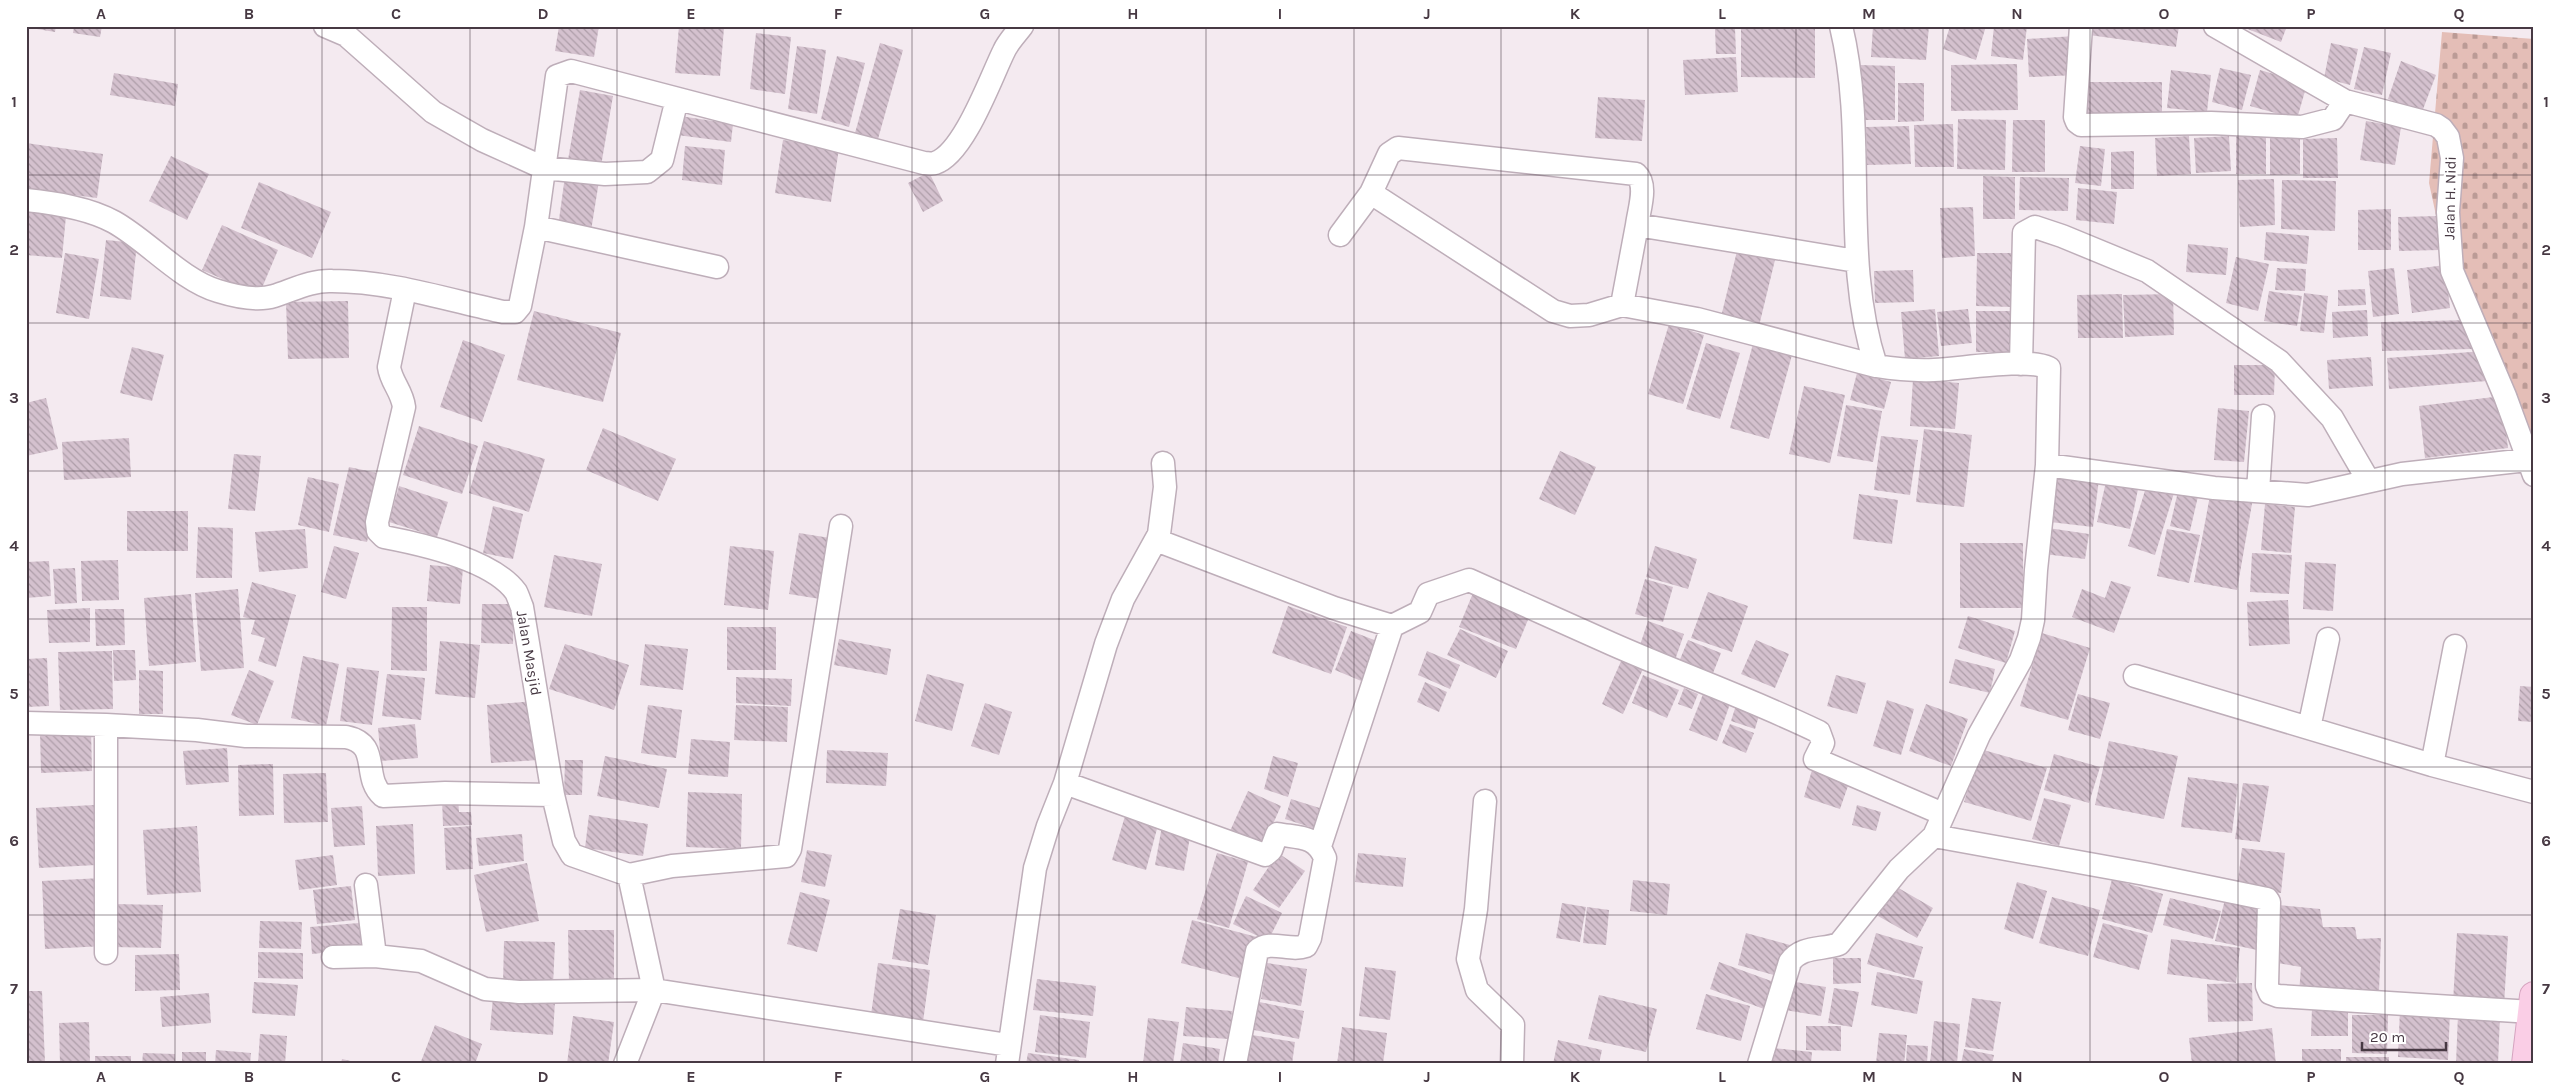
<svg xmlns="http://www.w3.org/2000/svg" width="2560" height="1090" font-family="Karla,sans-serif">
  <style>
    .cemetery { fill: url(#cemetery-stones) }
    .building { fill: url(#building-back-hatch) }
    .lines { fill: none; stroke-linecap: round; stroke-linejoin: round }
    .minor-casing { stroke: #beaeb9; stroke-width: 25 }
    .secondary-casing { stroke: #d5a3bf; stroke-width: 30 }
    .minor { stroke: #fff; stroke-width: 22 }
    .secondary { stroke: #facee6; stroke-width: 28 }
    .grid { fill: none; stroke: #473943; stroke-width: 1; stroke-opacity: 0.55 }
    .labels { text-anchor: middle; stroke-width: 4.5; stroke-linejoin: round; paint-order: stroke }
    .street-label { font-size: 15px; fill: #473943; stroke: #fff }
    .neatline { fill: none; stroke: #473943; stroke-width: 2 }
    .grid-label { font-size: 16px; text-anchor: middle; font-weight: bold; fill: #473943 }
  </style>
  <defs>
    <pattern id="cemetery-stones" width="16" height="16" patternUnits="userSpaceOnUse" patternTransform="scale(1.25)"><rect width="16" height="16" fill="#e4beb7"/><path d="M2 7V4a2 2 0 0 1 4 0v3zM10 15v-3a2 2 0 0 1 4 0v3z" fill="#bb9b96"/></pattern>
    <pattern id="building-back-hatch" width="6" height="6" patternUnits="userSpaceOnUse" patternTransform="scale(1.25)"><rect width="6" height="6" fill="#d4c1ce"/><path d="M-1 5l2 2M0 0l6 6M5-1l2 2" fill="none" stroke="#ae9ea9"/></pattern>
  </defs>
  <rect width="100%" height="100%" fill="#f4eaf0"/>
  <!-- cemetery -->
  <path class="cemetery" d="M2442 32 2534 39V492L2502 381 2454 298 2429 183Z"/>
  <!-- building -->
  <path class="building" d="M32 26H56L55 32 31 28Z
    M74 26H102L100 37 73 33Z
    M559 26H599L594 57 555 51Z
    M679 26 724 28 720 76 675 73Z
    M1741 26H1815V78L1741 77Z
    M1873 26H1929L1926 60 1871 57Z
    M1950 26H1986L1976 60 1943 49Z
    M1994 26H2027L2023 60 1991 56Z
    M2090 26H2179L2176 47 2089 35Z
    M2246 26H2287L2281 42 2245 28Z
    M1735 28 1736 54H1716L1715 29Z
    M756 33 791 37 785 94 750 89Z
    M2075 36 2077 75 2029 77 2027 39Z
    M880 43 903 50 878 139 855 133Z
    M2331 43 2358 49 2350 85 2324 78Z
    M797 46 826 50 817 114 788 109Z
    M2364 47 2391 53 2382 95 2354 89Z
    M837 56 865 63 849 127 821 119Z
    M1736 57 1738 92 1685 95 1683 60Z
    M2401 61 2436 75 2422 112 2388 99Z
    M2017 64 2018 110 1951 111V65Z
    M1860 65 1895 66V120H1860Z
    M2220 68 2251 75 2242 110 2212 102Z
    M2171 70 2211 75 2207 112 2167 108Z
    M2260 70 2307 84 2297 119 2250 106Z
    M114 73 178 84 175 106 110 95Z
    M2087 82H2162V121H2087Z
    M1898 83H1924V121L1898 122Z
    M580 90 613 96 601 166 568 160Z
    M1598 97 1645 100 1642 141 1595 138Z
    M680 116 733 124 731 142 677 135Z
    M1958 119 2006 120 2005 170 1957 169Z
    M2013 120H2045V172H2012Z
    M2366 121 2401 127 2395 165 2360 160Z
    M1953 124 1954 167H1915L1914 125Z
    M1909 126 1911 164 1867 165 1866 127Z
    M2236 134 2266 135V174H2236Z
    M2270 135H2300V174L2270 175Z
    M2189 136 2191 174 2157 176 2155 138Z
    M2229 136 2231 171 2196 173 2194 138Z
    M2337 138 2338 178H2303V139Z
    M783 140 839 148 831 202 775 193Z
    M26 143 103 154 97 198 26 189Z
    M685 146 725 150 722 185 682 180Z
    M2080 146 2105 149 2101 186 2075 183Z
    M2134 151V189H2111V152Z
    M171 156 209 174 187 220 149 201Z
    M929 172 943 201 923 212 908 183Z
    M565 176 599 181 591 231 558 227Z
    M1983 176 2015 177V219H1983Z
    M2020 177 2069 178 2068 211 2019 210Z
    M2274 179 2275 225 2240 227 2238 180Z
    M2282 180 2336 181 2335 231 2281 229Z
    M259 182 331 212 312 258 241 228Z
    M2078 188 2117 192 2114 224 2076 220Z
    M1973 207 1975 256 1942 258 1940 208Z
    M2391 209V250H2358V210Z
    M26 212 66 216 62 258 26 255Z
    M2439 216 2440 250 2399 251 2398 217Z
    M222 225 278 250 259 295 202 270Z
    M2266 232 2309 236 2307 264 2264 260Z
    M106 240 137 243 131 300 100 296Z
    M2188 244 2228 248 2226 275 2186 272Z
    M1737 251 1775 260 1759 326 1721 317Z
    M65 253 99 259 89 319 56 313Z
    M1977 253H2013L2012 307 1976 306Z
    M2236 257 2269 264 2258 311 2226 303Z
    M2445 265 2450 308 2412 313 2407 270Z
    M2277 268 2306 269 2305 291 2275 290Z
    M2394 268 2399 314 2373 317 2368 271Z
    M1913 270 1914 302 1875 303 1874 271Z
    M2365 289 2366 305 2338 306V290Z
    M2269 291 2302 296 2297 326 2264 321Z
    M2304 293 2328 296 2324 333 2300 331Z
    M2122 294 2123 338H2078L2077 295Z
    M2173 294 2174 335 2125 337 2123 295Z
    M348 301 349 358 288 359 286 302Z
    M1935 309 1939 356 1905 359 1901 312Z
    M1968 309 1972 343 1941 346 1937 312Z
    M2367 310 2368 336 2333 338 2332 312Z
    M534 311 621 333 603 402 517 380Z
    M1976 311H2018V352H1976Z
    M2472 320 2473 349 2382 351 2381 322Z
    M1669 324 1704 335 1683 404 1648 394Z
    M463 340 505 355 482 422 440 407Z
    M1706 343 1740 353 1720 419 1686 409Z
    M1753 344 1792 355 1769 439 1730 428Z
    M132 347 164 355 152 401 120 393Z
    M2485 351 2487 381 2389 389 2387 358Z
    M2371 357 2373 386 2329 389 2327 360Z
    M2234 365H2275L2274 395H2234Z
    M1857 373 1891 382 1884 409 1850 400Z
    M1913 379 1959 383 1955 429 1910 426Z
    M1804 386 1845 395 1830 463 1789 454Z
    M2502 396 2508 448 2425 458 2419 406Z
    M46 398 58 449 26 456V403Z
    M1846 405 1882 411 1873 462 1837 456Z
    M2218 408 2249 411 2244 462 2214 460Z
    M419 426 478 446 462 494 403 475Z
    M603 428 676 459 658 501 586 470Z
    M1924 429 1972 435 1964 507 1916 502Z
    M1881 436 1918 440 1910 495 1874 490Z
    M129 438 131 477 64 480 62 442Z
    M484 441 545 459 529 512 469 493Z
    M1560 451 1596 467 1575 515 1539 499Z
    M234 454 261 456 255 511 228 509Z
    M349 467 382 474 367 542 333 535Z
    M2055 474 2099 479 2093 527 2050 522Z
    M308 477 339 484 329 532 298 525Z
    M2107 477 2139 484 2130 529 2097 522Z
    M2147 484 2174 493 2155 555 2128 546Z
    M399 486 448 502 437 537 389 522Z
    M2179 487 2199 492 2190 531 2170 526Z
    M2211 490 2253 498 2237 590 2194 582Z
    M1859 494 1898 500 1892 544 1853 539Z
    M2265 504 2295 507 2291 553 2261 550Z
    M493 506 523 514 513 559 483 553Z
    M127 511H188V551H127Z
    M198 527 233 528 232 578H196Z
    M2048 528 2089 534 2085 559 2044 554Z
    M305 529 308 568 259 572 255 532Z
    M2167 529 2200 535 2189 583 2157 576Z
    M799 533 830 538 820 599 789 594Z
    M1960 543H2023V608H1960Z
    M334 546 359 553 346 599 321 592Z
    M730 546 774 551 768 610 724 605Z
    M1655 546 1697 559 1688 589 1646 577Z
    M2252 553 2292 555 2289 594 2250 592Z
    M554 555 602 564 592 616 544 607Z
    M118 560 119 600 82 601 81 561Z
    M49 561 51 596 26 598V562Z
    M2305 562 2336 564 2333 611 2303 609Z
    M430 565 463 568 460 604 427 601Z
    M75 568 77 603 55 604 53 569Z
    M1645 579 1673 587 1663 622 1635 614Z
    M2111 581 2131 587 2114 633 2072 617 2082 589 2105 598Z
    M252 582 296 595 276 667 258 661 265 638 251 634 255 620 243 617Z
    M238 589 244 668 201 671 195 593Z
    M1708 592 1748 606 1732 652 1691 638Z
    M1473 593 1530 615 1516 649 1459 627Z
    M191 594 196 662 149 666 144 598Z
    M2288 600 2290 644 2249 646 2247 602Z
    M482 604H514L513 644 481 643Z
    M1288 606 1347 627 1331 674 1272 653Z
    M392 607H427V671L391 670Z
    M90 608V642L49 643 47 610Z
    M95 609H124L125 645 96 646Z
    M1968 616 2015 631 2006 663 1958 648Z
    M1648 621 1684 634 1674 663 1638 651Z
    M727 627H776V670H727Z
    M1460 629 1508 651 1496 678 1447 655Z
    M1351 631 1382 643 1366 683 1335 670Z
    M2042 633 2090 648 2068 720 2020 706Z
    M839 639 891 649 887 675 834 665Z
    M1688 640 1721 653 1709 683 1676 669Z
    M1756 640 1789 654 1775 688 1741 674Z
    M440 641 480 645 475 698 435 694Z
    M565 644 629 665 614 710 549 689Z
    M645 644 688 649 683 690 640 685Z
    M113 650H135L136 680 114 681Z
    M112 651 113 709 60 710 58 652Z
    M1427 651 1460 665 1450 689 1418 675Z
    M303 656 339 664 326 726 291 718Z
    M47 658 49 706 26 707V659Z
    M1622 659 1643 669 1623 714 1602 704Z
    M1955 659 1995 669 1990 693 1949 683Z
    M347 667 379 671 372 725 340 721Z
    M139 670 163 671V714H139Z
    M249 670 274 681 257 725 231 715Z
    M387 674 425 678 421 720 382 716Z
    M927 674 964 684 952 731 915 721Z
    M1643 675 1679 690 1667 718 1632 703Z
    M1836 675 1866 683 1857 714 1827 706Z
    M736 677 792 679 791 706 736 703Z
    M1425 682 1447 692 1439 712 1417 702Z
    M2520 686 2534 687V722L2518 721Z
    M1684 688 1698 694 1692 709 1678 704Z
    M1703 694 1730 704 1717 741 1689 730Z
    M2078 694 2110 703 2100 739 2068 730Z
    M1887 700 1914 709 1901 755 1873 746Z
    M535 701 539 760 491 763 487 705Z
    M1737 702 1761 709 1755 729 1731 721Z
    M985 703 1012 712 999 755 971 746Z
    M1926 704 1968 719 1951 766 1909 751Z
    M648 705 682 710 676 758 641 753Z
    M736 705 788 707 787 742 734 740Z
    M415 724 418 758 381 761 378 728Z
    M1730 724 1754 733 1746 753 1722 743Z
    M91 730 92 771 41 773 40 732Z
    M691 739 730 742 728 777 688 774Z
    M2109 741 2178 756 2164 819 2095 805Z
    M227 748 229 782 186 785 183 751Z
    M1980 749 2047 768 2031 821 1964 802Z
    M827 750 888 753 886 786 826 783Z
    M2054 754 2100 767 2089 803 2044 790Z
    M605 756 667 769 659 808 597 796Z
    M1273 756 1298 763 1288 797 1264 789Z
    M565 760H583L582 795H564Z
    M273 764 274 815 239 816 238 765Z
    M1812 770 1849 783 1840 809 1804 797Z
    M326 773 328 822 284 823 283 774Z
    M2188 777 2238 784 2232 833 2181 827Z
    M2243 783 2269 786 2260 842 2235 839Z
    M1248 791 1281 806 1263 846 1230 831Z
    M688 792 742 794 741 849 686 847Z
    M442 798H458L459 812H471L472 825 443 826Z
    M2044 798 2071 805 2059 846 2032 839Z
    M1291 799 1326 810 1319 830 1285 819Z
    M94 805 97 865 39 868 36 808Z
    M1857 805 1881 812 1876 831 1852 825Z
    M362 806 365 845 334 847 331 808Z
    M589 815 648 824 643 856 585 848Z
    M1125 816 1158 825 1146 870 1112 860Z
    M413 824 415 874 378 876 376 826Z
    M197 826 201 892 147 895 143 830Z
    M471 826 473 869 446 870 444 828Z
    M1162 826 1191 831 1184 871 1155 865Z
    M522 834 524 861 479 866 476 838Z
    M2242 848 2285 853 2281 893 2237 888Z
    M807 850 832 855 825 887 801 882Z
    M1217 853 1248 862 1229 928 1197 919Z
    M1278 853 1305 871 1279 908 1253 890Z
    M1358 853 1406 858 1403 887 1355 882Z
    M333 855 337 885 299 890 295 860Z
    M527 863 539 921 486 932 474 875Z
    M102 878 105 946 45 949 42 881Z
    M2112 879 2163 894 2152 933 2102 919Z
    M1633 880 1670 884 1667 915 1630 911Z
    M2017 882 2047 891 2033 939 2004 929Z
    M351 886 355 920 317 924 313 890Z
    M1895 886 1933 908 1917 938 1878 916Z
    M800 892 830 900 817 952 787 944Z
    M1246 896 1282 913 1268 941 1233 924Z
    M2052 897 2100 910 2088 956 2039 943Z
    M2170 898 2221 911 2213 939 2163 925Z
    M2225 899 2266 909 2257 950 2215 941Z
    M1562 903 1586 907 1580 942 1556 938Z
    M114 904 163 905 161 948 113 947Z
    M2279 905 2320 909 2323 927H2355L2357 939 2381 938 2379 992 2299 993 2301 967 2277 963Z
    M1587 907 1609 910 1606 945 1583 943Z
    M900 909 936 915 928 965 892 959Z
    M1192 920 1257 937 1246 980 1181 963Z
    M260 921 302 922 301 949 259 948Z
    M359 923 362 949 312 954 310 927Z
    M2103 923 2148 935 2139 970 2093 957Z
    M568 930H614V984H569Z
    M1746 933 1790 945 1781 977 1738 965Z
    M1876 933 1923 947 1914 978 1867 964Z
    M2457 933 2508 936 2504 1006 2453 1002Z
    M2171 939 2240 948 2236 983 2167 974Z
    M504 941 555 942 553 986 503 984Z
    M258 952 303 953V979L258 978Z
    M179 954 180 990 135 991V955Z
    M1833 958H1861V983L1833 984Z
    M1719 962 1774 982 1764 1009 1710 989Z
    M878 963 930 970 923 1022 871 1015Z
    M1267 963 1307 969 1301 1006 1261 999Z
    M1365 967 1396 971 1390 1020 1359 1016Z
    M1877 972 1923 981 1917 1014 1871 1005Z
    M1037 979 1096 986 1093 1016 1033 1010Z
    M1789 981 1826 987 1821 1016 1785 1010Z
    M254 982 298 985 295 1016 252 1013Z
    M2252 983 2253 1021 2208 1022 2207 984Z
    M1834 988 1859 992 1852 1027 1828 1023Z
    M26 991H42L45 1063 26 1064Z
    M209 993 211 1023 162 1027 160 997Z
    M1706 994 1750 1006 1741 1041 1696 1029Z
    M1599 995 1657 1009 1646 1052 1588 1039Z
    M493 997 555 1001 553 1035 490 1030Z
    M1972 998 2001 1002 1993 1051 1965 1047Z
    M1259 1002 1304 1011 1299 1039 1254 1030Z
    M1186 1007 1232 1011 1229 1039 1183 1036Z
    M2312 1008H2348V1036H2311Z
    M2400 1009 2450 1012 2448 1060 2398 1057Z
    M2458 1014 2500 1016 2498 1064H2456Z
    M1040 1015 1090 1022 1086 1058 1035 1052Z
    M2352 1015H2388L2387 1054 2352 1053Z
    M573 1016 614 1022 608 1064H567Z
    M1148 1018 1179 1022 1173 1064H1143Z
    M1934 1021 1960 1024 1957 1064 1930 1063Z
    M89 1022 90 1064H60L59 1023Z
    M435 1025 482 1044 475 1064H420Z
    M1806 1026H1841V1051L1806 1050Z
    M1342 1027 1387 1033 1383 1064H1337Z
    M2272 1028 2276 1064H2192L2189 1038Z
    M1879 1033 1907 1035 1904 1064H1876Z
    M260 1034 287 1036 285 1064H258Z
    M1252 1035 1295 1042 1292 1064H1247Z
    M1558 1040 1602 1050 1599 1064H1553Z
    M1183 1043 1220 1049 1218 1064H1180Z
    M1907 1045 1928 1046 1927 1064H1906Z
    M1774 1048 1812 1052 1811 1064H1773Z
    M1964 1049 1994 1055 1992 1064H1961Z
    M2302 1049H2341V1064H2302Z
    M216 1050 251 1053 250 1064H215Z
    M182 1052H206V1064H182Z
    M143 1053 175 1054V1064H142Z
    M1028 1053 1079 1060V1064H1026Z
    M95 1056H131V1064H95Z
    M2346 1057H2389V1064H2346Z
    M342 1059 359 1063V1064H341Z"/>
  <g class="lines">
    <!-- minor casing -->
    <g class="minor-casing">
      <path id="minor" d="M325 26 346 35 433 112 482 140 544 168 605 174 647 172 662 160 677 99
        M2081 26 2075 117 2077 122 2081 125 2211 123 2302 127 2333 119 2345 101
        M2215 26 2345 101 2436 125 2442 129 2448 137 2452 158 2448 212 2452 271 2505 396 2534 475
        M1371 193 1553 311 1570 316 1589 315 1622 305 1697 319 1876 366
        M26 200C55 203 89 208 114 222 148 241 181 280 218 291 234 296 258 301 274 296 293 290 312 280 332 281 390 281 448 300 503 312H515L520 306 536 227 557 76 571 71 924 163C927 163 932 164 935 163 964 154 991 77 1004 51 1008 42 1016 34 1022 26
        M536 227 717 267
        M1340 235 1371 193 1389 154 1398 148 1636 174C1648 185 1639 209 1637 225
        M405 290 389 367C391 382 402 391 404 407L377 522 378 531 384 537C421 544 493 560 516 592 518 596 520 602 522 607L553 795 564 841 572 855 629 875 654 990 625 1064
        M1622 305 1637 225 1856 261
        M2021 364 2024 233 2035 227 2062 236 2147 271 2279 361 2332 418 2368 480
        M2047 465 2214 488 2308 495 2402 474 2527 460
        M2258 491 2263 416
        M1156 540 1334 608 1392 626 1420 612 1428 594 1469 580C1517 601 1564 623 1612 644 1680 674 1751 699 1819 732L1823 743 1815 759 1943 814
        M2135 676 2432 765 2534 792
        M26 723 106 725 197 730 246 736 346 737C382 744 361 777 383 796L445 793 553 795
        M106 725V953
        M2309 728 2328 639
        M2432 765 2455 646
        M1065 783 1265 855 1271 850 1277 834C1299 838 1316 835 1325 858L1310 938 1306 946C1290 952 1270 939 1257 951L1235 1064
        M1485 801 1476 909 1468 959 1477 990 1513 1025 1512 1064
        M1934 836 2145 874 2267 899 2269 902 2267 986 2270 993 2278 996 2532 1012
        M1320 846 1392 626
        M629 875 672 866 786 856 790 849 841 526
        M366 885 375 956
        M333 957 375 956 421 961 485 989 519 992 654 990 1008 1045
        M1007 1064 1035 868 1048 826 1065 783 1106 644 1123 599 1159 534 1165 487 1163 463
        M1759 1064 1790 962C1801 946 1822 950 1839 944L1899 869 1934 836 1979 735 2021 660 2029 638 2033 620 2036 570 2047 465 2049 368C2025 357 1962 369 1934 370 1914 371 1895 369 1876 366 1840 256 1868 138 1841 26"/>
    </g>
    <!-- secondary casing -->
    <g class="secondary-casing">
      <path id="secondary" d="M2526 1064 2534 996"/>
    </g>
    <!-- minor -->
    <use href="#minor" class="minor"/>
    <!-- secondary -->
    <use href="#secondary" class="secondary"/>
  </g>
  <!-- grid -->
  <path class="grid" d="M175 26V1064M322 26V1064M470 26V1064M617 26V1064M764 26V1064M912 26V1064M1059 26V1064M1206 26V1064M1354 26V1064M1501 26V1064M1648 26V1064M1796 26V1064M1943 26V1064M2090 26V1064M2238 26V1064M2385 26V1064M26 175H2534M26 323H2534M26 471H2534M26 619H2534M26 767H2534M26 915H2534"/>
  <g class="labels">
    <!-- street labels -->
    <g class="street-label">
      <text transform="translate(2450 198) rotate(-89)" y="5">Jalan H. Nidi</text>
      <text transform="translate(529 653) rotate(80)" y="5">Jalan Masjid</text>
    </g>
  </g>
  <!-- border -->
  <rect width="2560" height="1090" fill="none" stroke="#ffffff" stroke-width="55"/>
  <!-- scale -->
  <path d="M2362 1042v8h84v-8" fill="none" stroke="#473943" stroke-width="2.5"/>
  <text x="2370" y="1042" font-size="15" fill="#473943" stroke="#ffffff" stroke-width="4" paint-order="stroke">20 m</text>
  <rect x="28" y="28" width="2504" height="1034" class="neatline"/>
  <g class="grid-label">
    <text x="101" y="19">A</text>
    <text x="249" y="19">B</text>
    <text x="396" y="19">C</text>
    <text x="543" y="19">D</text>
    <text x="691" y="19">E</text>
    <text x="838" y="19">F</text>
    <text x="985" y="19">G</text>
    <text x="1133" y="19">H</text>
    <text x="1280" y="19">I</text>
    <text x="1427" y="19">J</text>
    <text x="1575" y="19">K</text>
    <text x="1722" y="19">L</text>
    <text x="1869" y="19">M</text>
    <text x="2017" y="19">N</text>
    <text x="2164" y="19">O</text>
    <text x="2311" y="19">P</text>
    <text x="2459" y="19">Q</text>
    <text x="14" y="107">1</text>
    <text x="2546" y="107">1</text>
    <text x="14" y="255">2</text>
    <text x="2546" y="255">2</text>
    <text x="14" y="403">3</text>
    <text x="2546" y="403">3</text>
    <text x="14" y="551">4</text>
    <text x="2546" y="551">4</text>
    <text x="14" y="699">5</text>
    <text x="2546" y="699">5</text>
    <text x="14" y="846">6</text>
    <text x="2546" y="846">6</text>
    <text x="14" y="994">7</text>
    <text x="2546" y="994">7</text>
    <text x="101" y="1082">A</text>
    <text x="249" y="1082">B</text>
    <text x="396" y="1082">C</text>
    <text x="543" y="1082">D</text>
    <text x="691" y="1082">E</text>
    <text x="838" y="1082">F</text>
    <text x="985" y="1082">G</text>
    <text x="1133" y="1082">H</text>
    <text x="1280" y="1082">I</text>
    <text x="1427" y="1082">J</text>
    <text x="1575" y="1082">K</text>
    <text x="1722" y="1082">L</text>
    <text x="1869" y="1082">M</text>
    <text x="2017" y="1082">N</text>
    <text x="2164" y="1082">O</text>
    <text x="2311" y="1082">P</text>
    <text x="2459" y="1082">Q</text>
  </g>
</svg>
